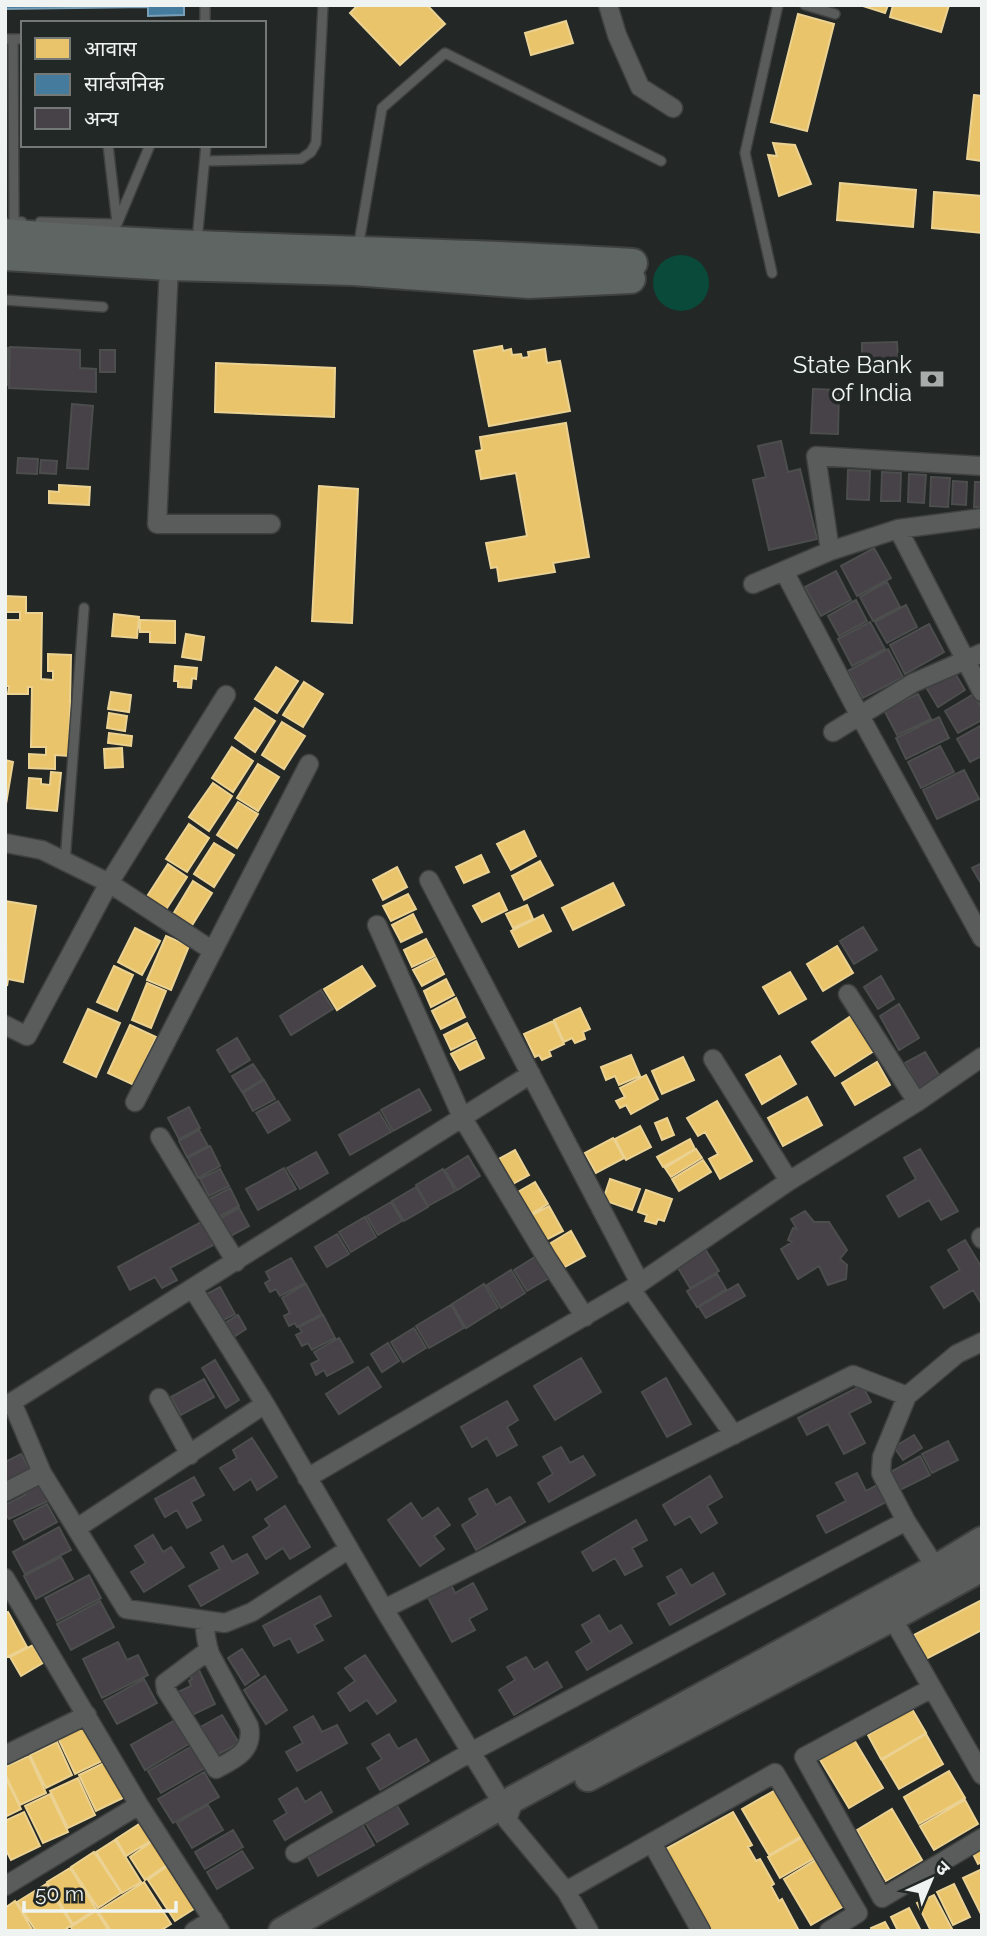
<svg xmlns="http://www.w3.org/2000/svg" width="987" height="1936" font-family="Raleway,'Noto Sans Devanagari',sans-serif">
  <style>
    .green { fill: #094a3a }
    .homes { fill: #e9c46a; stroke: #ebd292; stroke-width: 2 }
    .public { fill: #457b9d; stroke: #789fb6; stroke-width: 2 }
    .building { fill: #474148; stroke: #4c4d4d; stroke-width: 2 }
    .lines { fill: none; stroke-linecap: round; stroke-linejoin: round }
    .service-casing { stroke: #3e4140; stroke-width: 12 }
    .minor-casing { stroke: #3e4140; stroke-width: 21 }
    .secondary-casing { stroke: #3e4140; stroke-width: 30 }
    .primary-casing { stroke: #3e4140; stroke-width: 32 }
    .service { stroke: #595c5b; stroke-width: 9 }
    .minor { stroke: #595c5b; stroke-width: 18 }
    .secondary { stroke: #595c5b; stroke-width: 26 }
    .primary { stroke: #5e6562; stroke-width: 28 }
    .labels { text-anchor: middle; stroke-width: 7; stroke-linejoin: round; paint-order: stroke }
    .poi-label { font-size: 24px; fill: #eff3f1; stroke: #222826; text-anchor: end }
  </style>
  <rect width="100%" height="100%" fill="#232725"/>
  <!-- green -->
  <path class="green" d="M653 283a28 28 0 1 1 56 0a28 28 0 1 1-56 0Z"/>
  <!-- homes -->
  <path class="homes" d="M358 5H427L445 24 400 65 350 13Z
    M860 5H888L885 13Z
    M893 5H949L941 32 890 17Z
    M798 14 834 24 807 131 771 122Z
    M566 21 573 43 531 55 525 33Z
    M974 95 982 96V161L967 159Z
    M773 143 795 145 811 184 779 196 768 155 777 156Z
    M840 183 916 190 913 227 837 220Z
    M934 192 982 196V233L932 228Z
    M502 346 503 351 511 349 512 355 521 354 522 358 529 357 528 352 545 349 547 363 560 361 570 411 489 426 474 351Z
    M216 363 335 368 334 417 215 412Z
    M566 423 589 557 553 563 555 572 499 581 497 567 491 568 486 543 527 536 516 473 481 479 476 451 482 450 480 437Z
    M59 485 90 487 89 505 49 503V491L59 492Z
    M319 486 358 489 352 623 312 621Z
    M5 596 26 597V613H42L41 679 53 680V671H48V654L71 655 69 756 55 755V769L29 768V754L46 755V747H31L32 687H28V694H8L9 686H5V620H20V612H5Z
    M114 614 139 617 137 638 112 636Z
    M140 620 175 621V643L150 642V632H140Z
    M186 634 204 637 201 660 182 657Z
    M175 666 197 668 196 679 192 678 191 688 178 687V681H174Z
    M276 667 298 681 277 713 255 699Z
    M304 682 323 694 303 727 283 715Z
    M111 692 131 695 129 712 108 709Z
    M255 708 275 721 255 752 235 738Z
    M109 713 127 716 125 731 107 728Z
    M282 722 305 736 284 769 262 755Z
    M109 733 132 736 131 746 108 743Z
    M232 747 253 761 233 792 212 778Z
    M122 748 123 767 105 768 104 749Z
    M5 760 13 762 6 804 5 803Z
    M258 764 279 777 258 811 237 798Z
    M51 772 61 773 57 811 27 808 29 778 41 779V784L50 785Z
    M213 783 232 796 209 831 189 817Z
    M238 802 258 814 237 848 217 835Z
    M189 824 209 838 187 872 166 859Z
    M524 831 536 856 511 870 497 844Z
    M214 843 234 855 214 887 194 874Z
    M481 855 489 872 464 883 456 867Z
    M540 861 553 885 524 900 512 876Z
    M168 864 187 877 165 911 146 898Z
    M397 867 407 887 383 900 373 880Z
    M193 881 212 893 191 927 172 916Z
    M613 883 624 905 573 930 562 908Z
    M499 893 507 910 482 922 473 906Z
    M408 894 416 909 391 921 383 906Z
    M5 901 36 906 23 982 8 979 7 986Z
    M527 905 533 919 513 928 506 914Z
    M413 914 422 932 401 942 392 925Z
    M543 915 551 931 519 947 511 931Z
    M135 928 160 941 142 975 118 962Z
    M166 936 189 946 171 990 147 980Z
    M426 939 435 956 412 967 404 950Z
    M837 946 853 973 823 991 807 964Z
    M436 958 444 974 422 986 413 970Z
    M114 966 133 975 117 1011 97 1002Z
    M362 966 375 986 337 1010 324 989Z
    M790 972 806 999 779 1014 763 987Z
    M446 979 454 995 431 1007 424 991Z
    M147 983 166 991 151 1028 132 1020Z
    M456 998 465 1017 441 1029 432 1011Z
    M580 1008 590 1029 583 1032 585 1039 575 1043 572 1038 564 1042 554 1020Z
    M88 1009 120 1023 96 1077 64 1062Z
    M851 1016 874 1051 835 1076 812 1042Z
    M553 1021 564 1044 549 1051 551 1056 542 1060 539 1055 535 1057 524 1034Z
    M467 1023 475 1038 451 1050 444 1035Z
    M130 1025 156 1037 134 1085 108 1073Z
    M476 1041 484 1058 460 1070 451 1054Z
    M631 1055 640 1076 619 1085 615 1076 606 1080 601 1067Z
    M780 1056 796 1084 762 1104 746 1075Z
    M683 1057 694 1080 662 1094 652 1071Z
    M877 1062 890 1085 855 1105 842 1083Z
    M646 1075 658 1099 631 1114 626 1105 620 1108 616 1101 625 1097 620 1088Z
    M807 1097 822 1125 783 1146 768 1118Z
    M717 1101 752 1161 720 1179 709 1159 718 1154 705 1132 698 1136 687 1118Z
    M667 1118 674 1135 662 1140 655 1123Z
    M640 1126 651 1147 626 1160 615 1139Z
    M613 1138 624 1158 596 1173 585 1153Z
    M690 1139 695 1149 663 1167 657 1157Z
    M696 1149 702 1158 671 1177 665 1168Z
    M515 1150 529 1175 511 1185 497 1160Z
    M703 1160 711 1172 679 1191 672 1179Z
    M610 1179 640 1189 632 1210 603 1200Z
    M535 1182 548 1204 529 1215 516 1193Z
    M646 1190 672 1199 664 1221 658 1219 656 1224 645 1221 647 1215 638 1212Z
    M549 1206 563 1231 544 1241 530 1216Z
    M571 1231 585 1256 563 1268 549 1244Z
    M982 1600V1630L926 1659 914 1635Z
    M8 1612 27 1647 5 1658V1613Z
    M33 1645 43 1663 21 1676 10 1657Z
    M912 1709 926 1733 881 1759 868 1735Z
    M89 1723 106 1759 75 1774 58 1738Z
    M926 1734 943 1764 899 1789 882 1760Z
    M853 1738 883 1788 849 1808 819 1758Z
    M57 1742 72 1775 46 1788 30 1755Z
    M29 1756 46 1793 20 1805 5 1774V1767Z
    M110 1760 127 1796 96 1811 79 1775Z
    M949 1771 965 1798 919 1824 904 1797Z
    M5 1777 21 1809 5 1817Z
    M78 1778 95 1815 68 1828 50 1791Z
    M779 1788 805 1834 769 1855 742 1809Z
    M50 1794 68 1832 43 1843 25 1806Z
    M965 1800 978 1824 934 1850 920 1826Z
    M892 1809 922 1860 886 1881 857 1830Z
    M24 1812 40 1846 11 1860 5 1848V1821Z
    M733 1812 752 1845 748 1847 756 1861 760 1859 774 1884 771 1886 779 1901 782 1899 799 1931H709L664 1850Z
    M144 1821 155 1838 126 1856 116 1839Z
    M807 1835 818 1856 780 1878 768 1857Z
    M115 1840 141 1882 122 1893 96 1852Z
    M154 1840 169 1863 145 1880 130 1857Z
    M982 1845V1862L978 1864 971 1850Z
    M94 1852 121 1893 98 1908 71 1867Z
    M819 1858 846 1905 811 1925 784 1879Z
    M169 1865 197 1907 175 1921 148 1880Z
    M70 1868 96 1909 73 1924 47 1882Z
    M982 1869V1914H981L963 1878Z
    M144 1882 171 1924 160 1931H111L98 1911Z
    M46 1884 72 1925 63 1931H36L17 1902Z
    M954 1884 970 1917 953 1925 937 1892Z
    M934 1895 952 1929 949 1931H931L917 1903Z
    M15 1901 33 1931H5V1908Z
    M909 1908 921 1931H898L891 1917Z
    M96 1911 109 1931H73L71 1927Z
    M885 1922 890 1931H872L871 1928Z"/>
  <!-- public -->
  <path class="public" d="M5 5H184V15L148 16V7L5 9Z"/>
  <!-- building -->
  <path class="building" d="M897 342 898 359 862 361V343Z
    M10 347 80 350V368L96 369V392L9 388Z
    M5 348H8L7 385H5Z
    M100 350H115V372H100Z
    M813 389 839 390 838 434 811 433Z
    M72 404 93 406 88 469 67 468Z
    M781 441 788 472 800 469 817 539 769 550 753 480 766 477 758 446Z
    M18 458 38 459 37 474 17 473Z
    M41 460 57 461 56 474 40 473Z
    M848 470 870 471 869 500 847 499Z
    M882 472 901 473 900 501H881Z
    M909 474 926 475 924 503 908 502Z
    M931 477 950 478 948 507 930 506Z
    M953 481 967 482 966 505 952 504Z
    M975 482H982V507H974Z
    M874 548 891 578 857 596 841 566Z
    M836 571 851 600 821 616 805 587Z
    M887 582 900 607 873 621 860 597Z
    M856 600 867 621 839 636 828 616Z
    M906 605 917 627 887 643 875 622Z
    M870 622 885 649 852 666 838 639Z
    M929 624 944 652 905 674 890 645Z
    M888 649 903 677 863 698 848 671Z
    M953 670 965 690 938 707 926 687Z
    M918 694 931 719 897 735 884 710Z
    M974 694 982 709V720L958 733 945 711Z
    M939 717 949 738 906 759 896 738Z
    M982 725V756L970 762 957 739Z
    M940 746 954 772 921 788 908 762Z
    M964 770 979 799 937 819 923 790Z
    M982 863V885L972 868Z
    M863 927 877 950 854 964 840 941Z
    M881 976 894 999 878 1009 864 987Z
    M321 990 333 1009 291 1035 280 1016Z
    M899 1004 919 1038 899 1050 880 1016Z
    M237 1038 250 1060 230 1072 217 1050Z
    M925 1052 940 1077 920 1089 905 1063Z
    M253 1064 263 1079 242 1092 232 1076Z
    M264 1080 275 1099 253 1111 243 1093Z
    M419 1089 431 1110 393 1131 381 1110Z
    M278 1101 290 1120 268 1133 256 1113Z
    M189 1107 200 1128 179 1139 168 1118Z
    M379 1112 391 1132 350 1155 339 1135Z
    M199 1130 208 1146 187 1157 179 1141Z
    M210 1146 220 1166 198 1178 188 1158Z
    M920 1149 958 1211 941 1220 929 1200 899 1217 887 1196 916 1179 904 1158Z
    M316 1152 328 1173 300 1189 287 1168Z
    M468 1156 480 1176 457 1190 445 1170Z
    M284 1168 296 1189 258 1210 246 1189Z
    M220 1169 229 1186 209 1196 200 1179Z
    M443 1169 455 1191 428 1206 416 1185Z
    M416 1187 428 1207 404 1221 392 1201Z
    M230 1188 239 1206 218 1217 209 1199Z
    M391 1202 402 1221 378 1235 367 1216Z
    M239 1208 249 1226 227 1238 217 1220Z
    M805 1211 814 1222H829L847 1250 840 1259 847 1265 846 1279 828 1285 819 1266 798 1279 781 1249 792 1242 788 1240 793 1228 797 1229 791 1219Z
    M365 1217 376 1237 351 1252 339 1232Z
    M203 1221 215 1244 170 1268 177 1280 162 1288 155 1277 130 1290 118 1267Z
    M337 1234 349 1254 327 1267 315 1247Z
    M965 1240 982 1268V1305L973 1290 944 1308 931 1287 960 1270 948 1250Z
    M705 1249 719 1271 690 1288 677 1266Z
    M538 1255 551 1277 527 1291 514 1270Z
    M291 1258 305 1283 280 1296 276 1289 270 1292 265 1283 270 1280 266 1272Z
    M511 1270 525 1293 501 1308 487 1285Z
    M717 1274 726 1289 697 1307 687 1291Z
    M306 1284 322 1314 297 1327 295 1323 289 1326 284 1316 290 1313 282 1298Z
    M484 1284 498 1308 466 1328 452 1304Z
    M738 1284 745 1296 706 1318 699 1307Z
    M220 1287 235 1314 218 1323 203 1296Z
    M451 1305 464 1328 429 1348 416 1326Z
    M238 1315 246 1329 229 1340 220 1326Z
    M323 1315 335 1338 312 1350 308 1343 302 1346 296 1335 302 1332 299 1327Z
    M414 1328 426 1348 403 1362 391 1342Z
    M339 1338 353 1362 327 1376 324 1370 316 1375 311 1364 319 1360 314 1352Z
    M388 1343 399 1361 382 1372 371 1354Z
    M581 1358 601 1392 555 1420 534 1386Z
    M215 1360 239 1400 226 1408 202 1368Z
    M368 1367 381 1387 339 1414 326 1394Z
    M666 1378 691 1424 667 1437 642 1392Z
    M204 1379 214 1397 181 1415 171 1397Z
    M862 1385 871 1402 849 1413 865 1443 844 1454 828 1424 807 1435 798 1418Z
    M507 1401 518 1420 507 1427 517 1445 497 1456 487 1438 472 1447 461 1427Z
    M914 1435 922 1448 903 1460 894 1447Z
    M252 1438 277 1477 257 1490 251 1479 234 1490 220 1468 237 1458 233 1450Z
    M948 1441 958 1460 932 1473 922 1454Z
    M561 1447 570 1463 583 1456 595 1475 549 1502 538 1483 553 1474 543 1457Z
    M21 1454 33 1475 5 1489V1462Z
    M920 1456 930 1475 894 1493 885 1475Z
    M857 1473 866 1491 881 1483 890 1500 826 1533 817 1516 846 1501 836 1483Z
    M710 1476 722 1497 707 1506 717 1523 701 1533 690 1516 675 1525 663 1505Z
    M194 1477 204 1495 191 1502 201 1520 187 1528 177 1510 165 1517 155 1499Z
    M38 1479 48 1501 9 1519 5 1513V1505L25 1495 21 1487Z
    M487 1489 496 1505 510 1497 525 1522 476 1550 462 1525 478 1515 469 1499Z
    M411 1503 422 1519 438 1508 450 1525 434 1536 444 1549 420 1566 388 1520Z
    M47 1504 57 1522 24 1540 14 1521Z
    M285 1506 310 1547 290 1559 283 1548 266 1559 253 1537 270 1526 265 1519Z
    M636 1520 647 1540 632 1548 642 1566 625 1575 615 1558 593 1571 582 1552Z
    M59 1527 71 1550 25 1574 13 1552Z
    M153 1535 163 1552 171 1547 184 1567 144 1592 131 1572 146 1563 135 1546Z
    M223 1546 232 1562 247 1554 258 1573 201 1606 189 1586 220 1569 211 1553Z
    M61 1557 73 1579 36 1599 24 1576Z
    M681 1569 691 1586 713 1573 725 1594 670 1625 658 1604 677 1594 667 1577Z
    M89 1575 101 1598 57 1621 45 1598Z
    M449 1581 455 1593 473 1583 487 1609 469 1619 475 1630 452 1642 426 1594Z
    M320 1596 331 1616 314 1625 323 1640 298 1653 290 1638 274 1646 263 1626Z
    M100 1601 114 1627 71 1650 57 1624Z
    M599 1615 609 1632 621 1625 632 1643 587 1670 576 1652 592 1642 582 1625Z
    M118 1642 127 1660 138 1655 148 1675 102 1698 83 1659Z
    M242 1649 259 1675 245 1685 228 1658Z
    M365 1655 396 1701 377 1714 367 1700 350 1711 338 1693 355 1681 345 1668Z
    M526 1657 534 1670 547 1662 562 1687 514 1715 499 1690 515 1680 507 1667Z
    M198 1668 215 1704 188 1717 176 1693 191 1686 189 1681 192 1679 189 1673Z
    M265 1676 287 1710 266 1724 244 1690Z
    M144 1679 157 1703 117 1724 104 1701Z
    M222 1715 239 1743 215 1756 199 1728Z
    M313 1716 322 1732 337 1725 347 1743 297 1771 286 1752 303 1743 294 1727Z
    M175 1720 189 1744 145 1770 131 1745Z
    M389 1734 398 1749 416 1739 429 1761 380 1790 367 1768 382 1759 372 1744Z
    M192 1746 205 1768 161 1793 148 1771Z
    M204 1772 219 1797 173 1823 158 1799Z
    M297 1788 305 1802 321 1792 332 1812 285 1840 274 1821 287 1813 279 1799Z
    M396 1804 408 1824 377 1842 365 1822Z
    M208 1805 223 1830 192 1848 177 1823Z
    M362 1824 374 1845 318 1876 307 1855Z
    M233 1830 243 1847 205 1869 195 1852Z
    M242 1851 253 1868 217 1889 207 1872Z"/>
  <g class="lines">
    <!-- service casing -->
    <g class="service-casing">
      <path id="service" d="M805 5 835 14
        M205 23V5
        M5 39H23
        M13 39 14 221 22 222
        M108 145 117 223
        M205 161 301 159 311 152 316 143 323 5
        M40 222 117 224 150 145
        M197 241 206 145
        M358 248 382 108 445 53 661 161
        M772 273 745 153 778 5
        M5 300 103 307
        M65 862 84 608"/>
    </g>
    <!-- minor casing -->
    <g class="minor-casing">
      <path id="minor" d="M608 5 617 35 640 87 673 108
        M166 259 169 266 157 524H271
        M898 529 982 692
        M830 551 816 456 982 466
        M784 571 860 716 982 938
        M753 584 830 551 898 529 982 518
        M833 732 913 683 982 653
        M5 843 42 850 109 883 213 951
        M429 880 640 1283
        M377 925 462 1117 546 1257 585 1317
        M848 994 917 1102
        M5 1025 27 1036 109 883 226 695
        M713 1059 789 1181
        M135 1102 309 764
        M160 1137 236 1262
        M981 1237 982 1239
        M193 1289 265 1404 384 1609 504 1806
        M631 1289 734 1435
        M907 1396 882 1457 881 1473 906 1521 936 1568
        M159 1398 190 1455
        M307 1478 631 1289 789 1181 917 1102 982 1057
        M5 1492 42 1473
        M77 1528 265 1404
        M349 1549 252 1612 225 1623 126 1609 42 1473 12 1402 531 1074
        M5 1578 139 1805 220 1931
        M384 1609 853 1375 907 1396 957 1354 982 1342
        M887 1609 982 1775
        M204 1620C205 1632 206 1642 210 1654L249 1726C254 1751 235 1759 216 1769L166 1690 165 1683 209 1650
        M932 1688 804 1757 882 1898 982 1838
        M5 1755 87 1715
        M515 1798 507 1820 566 1891 589 1931
        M652 1843 701 1931
        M295 1853 471 1752 906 1521
        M5 1886 139 1805
        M566 1891 775 1773 858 1913 829 1931
        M194 1931 213 1919"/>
    </g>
    <!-- secondary casing -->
    <g class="secondary-casing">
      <path id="secondary" d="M588 1778 892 1618 982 1568
        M282 1931 515 1798 936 1568 982 1540"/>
    </g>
    <!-- primary casing -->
    <g class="primary-casing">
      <path id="primary" d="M5 233C214 251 424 249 633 263
        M5 256 169 266 353 271 529 284 631 279"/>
    </g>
    <!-- service -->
    <use href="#service" class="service"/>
    <!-- minor -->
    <use href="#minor" class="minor"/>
    <!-- secondary -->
    <use href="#secondary" class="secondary"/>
    <!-- primary -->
    <use href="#primary" class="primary"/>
  </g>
  <!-- icons -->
  <defs>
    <g id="bank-bare" transform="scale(1.89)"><path d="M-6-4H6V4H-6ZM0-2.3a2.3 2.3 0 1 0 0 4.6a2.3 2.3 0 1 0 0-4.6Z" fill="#a8acaa" stroke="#222826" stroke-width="2.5" paint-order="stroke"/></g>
  </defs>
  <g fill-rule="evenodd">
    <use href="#bank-bare" x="932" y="379"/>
  </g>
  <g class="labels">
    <!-- poi labels -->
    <g class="poi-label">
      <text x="912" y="373">State Bank<tspan x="912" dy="28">of India</tspan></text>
    </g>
  </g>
  <!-- border -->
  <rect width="987" height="1936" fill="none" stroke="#eff3f1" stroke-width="14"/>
  <!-- legend -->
  <rect x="21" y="21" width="245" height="126" fill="#222826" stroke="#747977" stroke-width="2"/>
  <rect x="35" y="38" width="35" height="21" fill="#e9c46a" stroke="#747977" stroke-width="2"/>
  <text x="84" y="56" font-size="21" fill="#eff3f1">आवास</text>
  <rect x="35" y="74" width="35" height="21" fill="#457b9d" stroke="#747977" stroke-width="2"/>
  <text x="84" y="91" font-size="21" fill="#eff3f1">सार्वजनिक</text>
  <rect x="35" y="108" width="35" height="21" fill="#474148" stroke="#747977" stroke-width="2"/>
  <text x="84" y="126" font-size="21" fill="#eff3f1">अन्य</text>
  <!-- north arrow -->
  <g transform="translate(931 1880) rotate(44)" stroke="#222826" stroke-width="5" paint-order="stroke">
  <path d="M0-5L12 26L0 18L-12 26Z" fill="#eff3f1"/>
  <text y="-10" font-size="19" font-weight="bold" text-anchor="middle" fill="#eff3f1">उ</text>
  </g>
  <!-- scale -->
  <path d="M24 1901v10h152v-10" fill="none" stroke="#eff3f1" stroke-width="3.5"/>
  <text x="35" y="1901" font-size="21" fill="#eff3f1" stroke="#222826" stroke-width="5" paint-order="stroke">50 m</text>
</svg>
